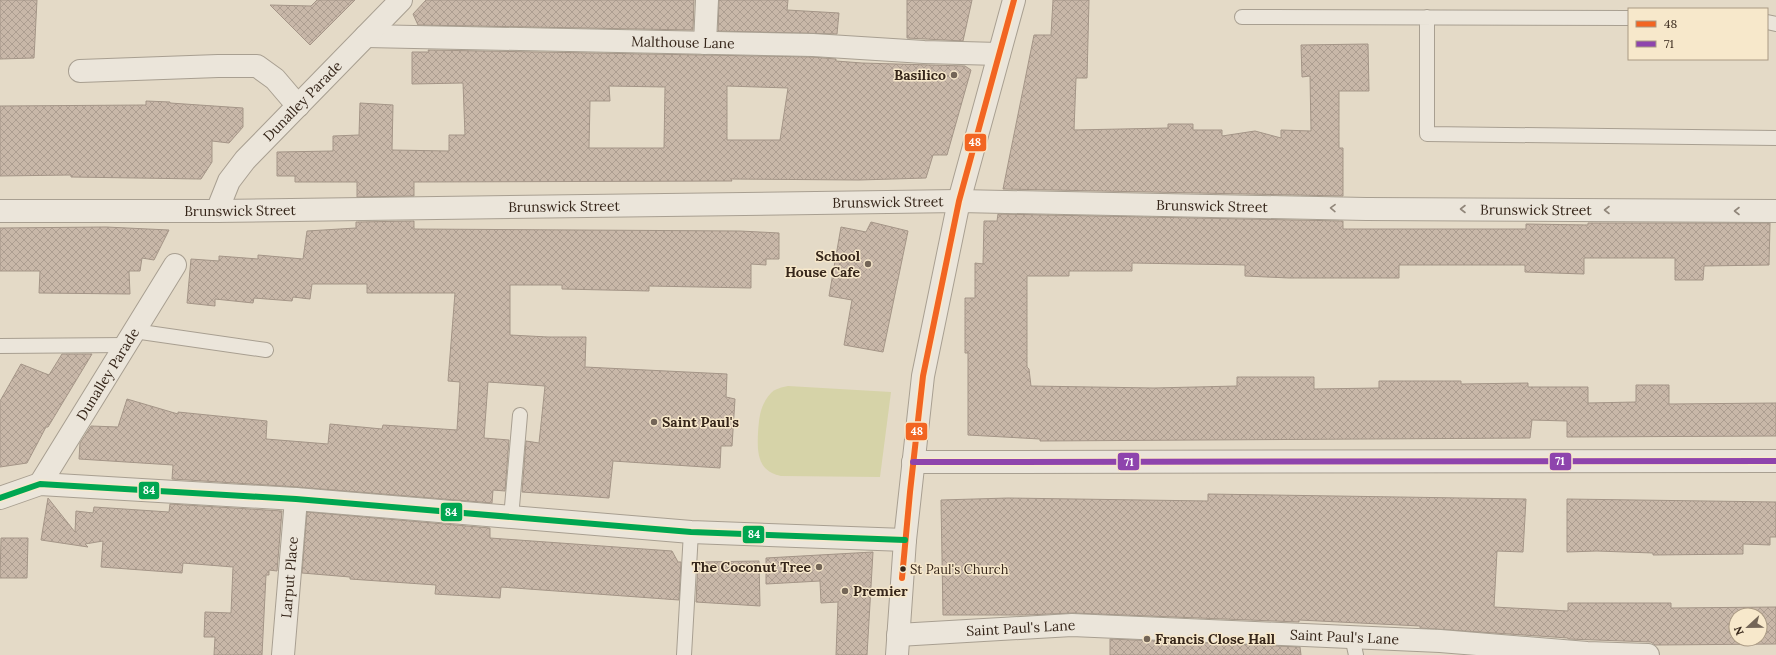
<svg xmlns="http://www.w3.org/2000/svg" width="1776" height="655" font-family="Lora,serif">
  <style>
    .grass { fill: #d6d3a8 }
    .building { fill: url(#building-cross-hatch); stroke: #a49587; fill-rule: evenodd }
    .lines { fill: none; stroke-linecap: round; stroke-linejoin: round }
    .lane-casing { stroke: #a89f91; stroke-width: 16 }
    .street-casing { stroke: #a89f91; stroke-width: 24 }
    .lane { stroke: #ebe5da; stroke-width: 14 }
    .street { stroke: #ebe5da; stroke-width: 22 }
    .bus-1-casing { stroke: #f7e8cb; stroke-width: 9 }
    .bus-2-casing { stroke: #f7e8cb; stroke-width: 9 }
    .bus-3-casing { stroke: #f7e8cb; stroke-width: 9 }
    .bus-1 { stroke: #f26522; stroke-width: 6 }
    .bus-2 { stroke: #8e44ad; stroke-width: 6 }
    .bus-3 { stroke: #00a651; stroke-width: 6 }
    .oneway { stroke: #90867a }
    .poi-dot { fill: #736557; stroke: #f7e8cb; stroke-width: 1.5 }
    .bus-dot { fill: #36261a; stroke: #f7e8cb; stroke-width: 1.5 }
    .labels { text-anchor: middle; stroke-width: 3; stroke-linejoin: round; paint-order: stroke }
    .bus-label { font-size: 13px; fill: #36261a; stroke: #f7e8cb; text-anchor: start }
    .street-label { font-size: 14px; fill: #36261a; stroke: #f7e8cb }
    .poi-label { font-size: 14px; font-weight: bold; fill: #36261a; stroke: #f7e8cb; text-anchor: end }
    .line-badge { stroke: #f7e8cb; stroke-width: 1.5 }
    .badge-label { font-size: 11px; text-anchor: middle; font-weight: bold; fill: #fff }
  </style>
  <defs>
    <pattern id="building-cross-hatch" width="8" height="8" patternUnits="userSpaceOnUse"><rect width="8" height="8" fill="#c8b7a8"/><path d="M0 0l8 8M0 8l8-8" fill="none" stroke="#ac9d90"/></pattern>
  </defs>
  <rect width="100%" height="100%" fill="#e4dac7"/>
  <!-- grass -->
  <path class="grass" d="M788 386 891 392 880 477 782 476C758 472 757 454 758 433 759 418 760 405 771 393 775 389 782 387 788 386Z"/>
  <!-- building -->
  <path class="building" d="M0 0H37L34 58 0 59Z
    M317 0H355L310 45 270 5 311 6Z
    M426 0H694L693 30 418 25 413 14Z
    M719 0H788L787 10 839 13 837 34 718 31Z
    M907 0H972L963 41 907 38Z
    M1053 0H1089L1087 78H1076L1074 130 1168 128V124H1193V130H1222V136L1255 131 1281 138V130L1311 131 1310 76 1302 77 1301 45 1368 44 1369 91H1339V148H1343V196L1003 189 1034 35H1051Z
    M428 50 812 57 836 59V61L862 63 965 66 971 70 947 155H933L926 178 859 180 731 179 732 181 414 182V196L357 197V182H295V176H277V152L333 151V136L359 135 360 103 393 105 392 150 449 151V135H465L463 83 412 84V52H429ZM609 86 665 87 664 148H589L590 101H610ZM727 86 788 88 780 140H727Z
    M146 101 170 102V103L243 108V127L229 143 212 141V162L201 179 71 177V175L0 176V106L146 105Z
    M998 214 1343 221V229H1526V224L1588 225V223H1770L1769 265 1704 266 1703 280H1675V258H1584V274L1525 272V265H1399V278H1289L1245 276V265L1132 263V271H1069V276H1027V367L1029 369 1031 386 1154 388 1237 386V377H1314V389L1379 388V381H1461V384L1528 383V387H1588V403L1636 402V385H1669V404L1776 403V436L1567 437V421L1532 420 1530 438 1040 441V439L968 435V353H965V298H975V263L983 264 984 221H997Z
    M414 221V229L740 231 779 233V259H766V265L751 264V288L649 286V291L562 289V285H510V335L548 337H586L585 367 727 374 726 397 735 399 732 446H721L720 468 613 461 609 498 522 492 526 441 539 443 545 386 488 382 484 438 509 440 505 491 493 490 492 503 297 487 172 479 173 465 79 459 80 443 91 426 118 427 127 399 178 414V412L267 421 266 439 328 444 330 424 382 429 383 425 457 430 460 382 448 381 455 293H367V284H312L310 299 293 297 292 301 254 298 253 303 215 299V306L187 303 191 259 219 261V256L258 259V255L303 259 307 231 356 228V222Z
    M871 222 908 231 883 352 844 345 852 300 829 296 841 227 866 232Z
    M106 227 169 230 154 260 142 258 140 271H129L130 294 39 293 40 271H0V228Z
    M62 354H92L48 427H46L27 463 0 467V401L21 364 49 375Z
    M1208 494 1526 499 1523 552 1497 551 1494 607 1568 611V603H1671V608L1776 607V644L1655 645 1651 642 1568 639V638L1420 628V626L1299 620V622L1073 613 1026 615H943L941 500 1008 498 1208 501ZM1736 615H1760V639H1736Z
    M48 498 75 532 76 511 93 513 94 507 169 512 170 504 282 511 277 571 269 570V575H266L262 655H214L215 637H204L205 612 231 613 233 567 183 563 182 573 101 567 103 541 85 544 88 547 41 540Z
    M1567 499 1776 502V537H1770V545L1743 544V554L1653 555V553L1597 551 1567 552Z
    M307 512 490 528V538L672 551 678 562H681L679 600 501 587 500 598 435 594 436 585 350 579V577L302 573Z
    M1 538H28L27 578H0Z
    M873 552 867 655H836L838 602 821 603 820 581 766 584V558Z
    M759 561 760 606 696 602 698 562Z
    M1110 639 1300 647 1301 655H1110Z"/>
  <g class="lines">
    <!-- lane casing -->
    <g class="lane-casing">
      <path id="lane" d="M1242 17 1629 18
        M1427 17V134L1776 138
        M1767 22 1776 24
        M134 331 266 350
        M0 346 126 345
        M511 518 520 415
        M1352 637 1356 655
        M684 655 691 532"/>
    </g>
    <!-- street casing -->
    <g class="street-casing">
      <g id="street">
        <path id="s1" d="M366 36 813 45 924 52 999 54"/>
        <path d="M705 43 707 0"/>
        <path d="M80 71 218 66H257L275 79 298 106"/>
        <path id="s2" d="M0 211H217L959 201 1366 209 1776 211"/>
        <path id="s3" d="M217 211 229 181 245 160 401 0"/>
        <path d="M913 462 1776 461"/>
        <path id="s4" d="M40 484 175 265"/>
        <path d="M0 498 40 484 296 499 691 532 905 540"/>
        <path id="s5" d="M898 635 1072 625 1440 641 1587 653 1648 655"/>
        <path id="s6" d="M283 655 296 499"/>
        <path d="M897 655 905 540 923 376 959 201 1014 0"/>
      </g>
    </g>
    <!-- lane -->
    <use href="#lane" class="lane"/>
    <!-- street -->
    <use href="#street" class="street"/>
    <!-- bus-1 casing -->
    <g class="bus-1-casing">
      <path id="bus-1" d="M902 578 910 492 923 376 959 201 1014 0"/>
    </g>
    <!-- bus-2 casing -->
    <g class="bus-2-casing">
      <path id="bus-2" d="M913 462 1776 461"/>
    </g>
    <!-- bus-3 casing -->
    <g class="bus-3-casing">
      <path id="bus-3" d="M0 498 40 484 296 499 691 532 905 540"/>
    </g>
    <!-- bus-1 -->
    <use href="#bus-1" class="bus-1"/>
    <!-- bus-2 -->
    <use href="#bus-2" class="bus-2"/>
    <!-- bus-3 -->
    <use href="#bus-3" class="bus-3"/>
  </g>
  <!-- one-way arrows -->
  <defs><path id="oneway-chevron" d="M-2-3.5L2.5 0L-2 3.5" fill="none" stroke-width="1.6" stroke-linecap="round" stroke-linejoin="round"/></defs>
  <g class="oneway">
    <use href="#oneway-chevron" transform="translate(1333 208) rotate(-179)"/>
    <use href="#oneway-chevron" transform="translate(1463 209) rotate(-180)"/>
    <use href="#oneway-chevron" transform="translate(1607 210) rotate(-180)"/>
    <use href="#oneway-chevron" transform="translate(1737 211) rotate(-180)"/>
  </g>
  <!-- markers -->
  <g class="poi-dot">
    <circle cx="954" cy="75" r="4"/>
    <circle cx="868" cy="264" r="4"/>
    <circle cx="654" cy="422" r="4"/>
    <circle cx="819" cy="567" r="4"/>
    <circle cx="845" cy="591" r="4"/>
    <circle cx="1147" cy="639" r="4"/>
  </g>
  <circle class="bus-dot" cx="903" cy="569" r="3.5"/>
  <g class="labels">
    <!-- bus labels -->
    <g class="bus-label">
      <text x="910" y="574">St Paul's Church</text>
    </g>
    <!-- street labels -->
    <g class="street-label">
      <text dy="5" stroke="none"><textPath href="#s1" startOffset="317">Malthouse Lane</textPath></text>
      <text dy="5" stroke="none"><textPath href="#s3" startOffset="141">Dunalley Parade</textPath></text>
      <text dy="5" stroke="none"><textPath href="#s2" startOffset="888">Brunswick Street</textPath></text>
      <text dy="5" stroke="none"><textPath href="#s2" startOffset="564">Brunswick Street</textPath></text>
      <text dy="5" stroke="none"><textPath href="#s2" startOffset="1212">Brunswick Street</textPath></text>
      <text dy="5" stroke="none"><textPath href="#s2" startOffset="240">Brunswick Street</textPath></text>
      <text dy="5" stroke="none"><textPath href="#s2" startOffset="1536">Brunswick Street</textPath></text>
      <text dy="5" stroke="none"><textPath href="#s4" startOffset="129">Dunalley Parade</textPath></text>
      <text dy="5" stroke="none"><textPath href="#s6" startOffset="78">Larput Place</textPath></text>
      <text dy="5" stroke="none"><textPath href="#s5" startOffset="123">Saint Paul's Lane</textPath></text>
      <text dy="5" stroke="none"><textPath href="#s5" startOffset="447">Saint Paul's Lane</textPath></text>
    </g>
    <!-- poi labels -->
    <g class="poi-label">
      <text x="946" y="80">Basilico</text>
      <text x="860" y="261">School<tspan x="860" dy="16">House Cafe</tspan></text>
      <text x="662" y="427" text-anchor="start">Saint Paul's</text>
      <text x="811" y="572">The Coconut Tree</text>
      <text x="853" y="596" text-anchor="start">Premier</text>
      <text x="1155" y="644" text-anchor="start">Francis Close Hall</text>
    </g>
  </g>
  <g class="line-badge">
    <rect x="964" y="133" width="23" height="19" rx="4" fill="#f26522"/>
    <rect x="905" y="422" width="23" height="19" rx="4" fill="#f26522"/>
    <rect x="1549" y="452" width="23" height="19" rx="4" fill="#8e44ad"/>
    <rect x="1117" y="452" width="23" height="19" rx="4" fill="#8e44ad"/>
    <rect x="138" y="481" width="22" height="19" rx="4" fill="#00a651"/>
    <rect x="440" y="502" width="23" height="20" rx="4" fill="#00a651"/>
    <rect x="742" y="525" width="23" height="19" rx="4" fill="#00a651"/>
  </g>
  <g class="badge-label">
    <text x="975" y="146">48</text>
    <text x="917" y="435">48</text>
    <text x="1560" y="465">71</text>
    <text x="1129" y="466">71</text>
    <text x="149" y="494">84</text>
    <text x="451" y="516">84</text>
    <text x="754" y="538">84</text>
  </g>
  <!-- legend -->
  <rect x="1628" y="8" width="140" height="52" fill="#f7e8cb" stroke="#aa9a84"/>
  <rect x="1636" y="21" width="20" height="6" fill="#f26522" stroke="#aa9a84"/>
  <text x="1664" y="28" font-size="12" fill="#36261a">48</text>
  <rect x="1636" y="41" width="20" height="6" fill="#8e44ad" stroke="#aa9a84"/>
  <text x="1664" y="48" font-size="12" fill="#36261a">71</text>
  <!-- north arrow -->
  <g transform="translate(1748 627) rotate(248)"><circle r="19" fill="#f7e8cb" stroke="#aa9a84"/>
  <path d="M0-3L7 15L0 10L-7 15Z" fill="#736557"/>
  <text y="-6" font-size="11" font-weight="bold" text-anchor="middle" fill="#36261a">N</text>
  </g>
</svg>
